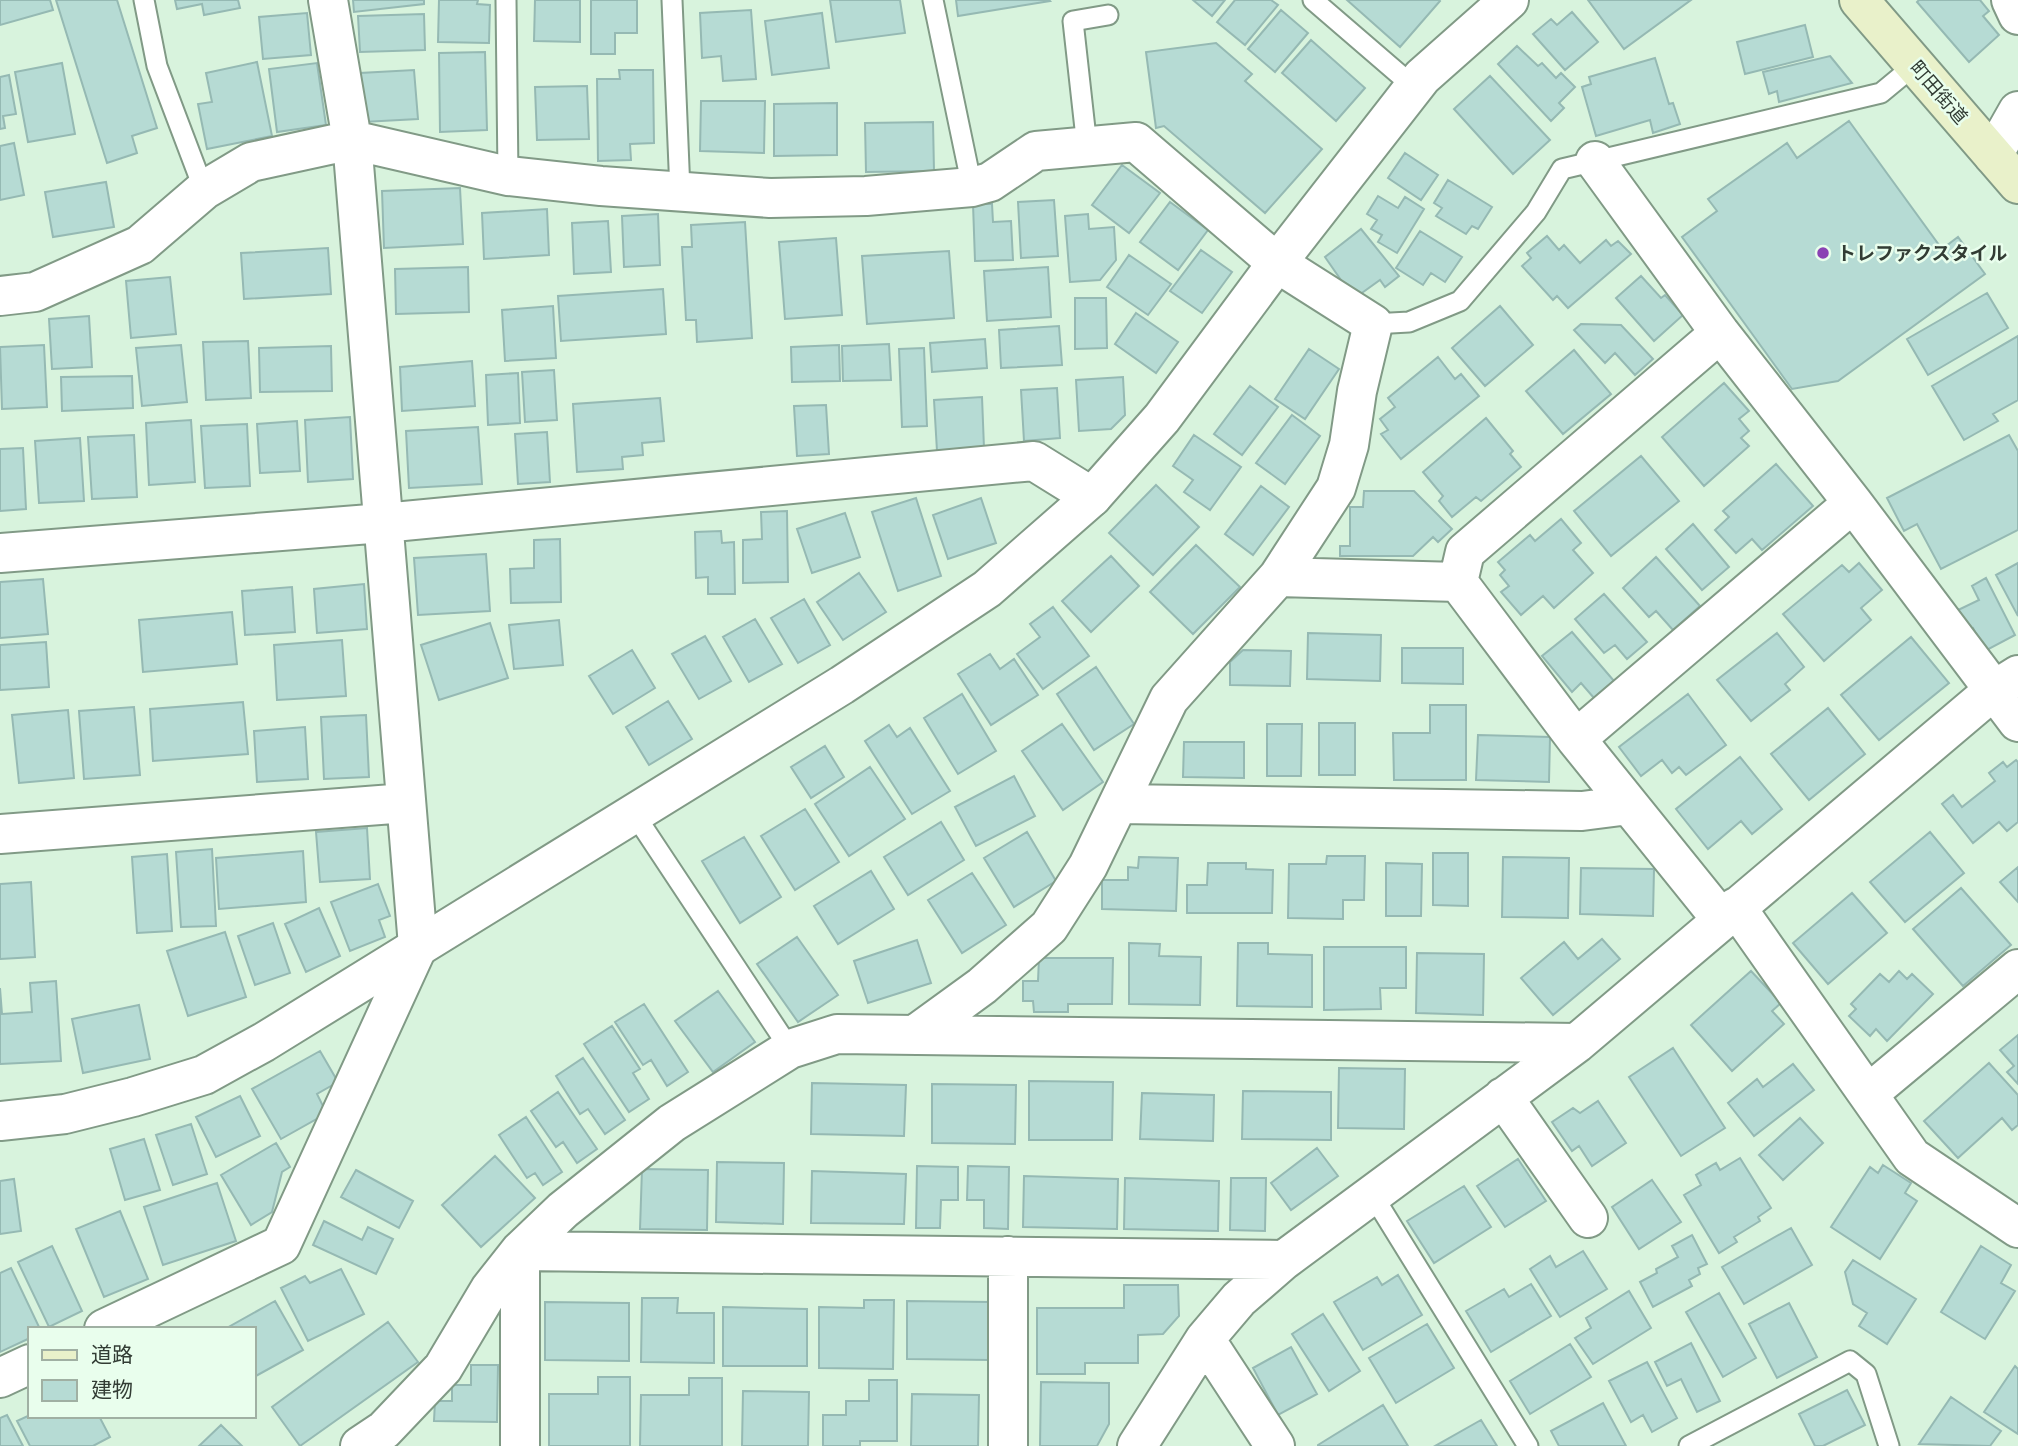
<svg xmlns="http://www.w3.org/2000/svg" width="2018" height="1446" font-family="'Times New Roman','Noto Sans JP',serif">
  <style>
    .building { fill: #b6dbd4; stroke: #95b9b3; stroke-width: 2 }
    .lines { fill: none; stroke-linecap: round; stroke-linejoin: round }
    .service-casing { stroke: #819a86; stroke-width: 23 }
    .minor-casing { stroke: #819a86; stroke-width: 42 }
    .tertiary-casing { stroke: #819a86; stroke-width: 42 }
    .secondary-casing { stroke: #819a86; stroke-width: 42 }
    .service { stroke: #fff; stroke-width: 19 }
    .minor { stroke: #fff; stroke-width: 38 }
    .tertiary { stroke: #fff; stroke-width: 38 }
    .secondary { stroke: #e9f1ca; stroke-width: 38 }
    .poi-dot { fill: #8a42b4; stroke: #e9feed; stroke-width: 2.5 }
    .labels { text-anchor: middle; stroke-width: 5; stroke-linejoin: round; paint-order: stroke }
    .street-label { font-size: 19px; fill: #323c34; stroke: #e9feed }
    .poi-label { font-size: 19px; font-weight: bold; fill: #323c34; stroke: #e9feed; text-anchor: start }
  </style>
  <rect width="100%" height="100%" fill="#d8f3dd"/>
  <!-- building -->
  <path class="building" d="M0 0H50L53 10 0 25Z
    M56 0H117L157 128 132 136 137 153 107 163Z
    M175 0H238L240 8 204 15 202 4 177 9Z
    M353 0H424V4L354 12Z
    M439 0H478L477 4 490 5 489 43 438 42Z
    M535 0H580V42L534 41Z
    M591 0H637V33H615V54H591Z
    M830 0H900L905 33 836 42Z
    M956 0H1049L1050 1 958 16Z
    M1193 0H1225L1212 16Z
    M1235 0H1271L1278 5 1245 45 1217 22Z
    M1347 0H1439L1440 1 1400 47Z
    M1588 0H1691L1624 49Z
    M1919 0H1980L1989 11 1983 16 1999 35 1969 62 1917 2Z
    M751 10 756 79 723 81 721 56 702 58 700 13Z
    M1281 10 1308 33 1275 72 1248 49Z
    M1572 12 1598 42 1565 70 1533 34 1551 19 1557 25Z
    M307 13 311 55 263 59 259 17Z
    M822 13 829 68 772 75 765 21Z
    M424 14 425 50 360 52 358 16Z
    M1805 25 1813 57 1745 74 1737 42Z
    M1311 40 1365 88 1336 121 1282 73Z
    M1216 43 1252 74 1245 81 1322 149 1265 213 1164 126 1156 128 1146 52Z
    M1517 46 1538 66 1542 63 1556 78 1561 73 1575 87 1559 103 1564 108 1551 121 1498 64Z
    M485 52 487 130 440 132 439 53Z
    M1830 56 1852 83 1779 102 1777 91 1769 94 1763 72Z
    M1655 58 1669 104 1673 103 1680 124 1653 133 1650 120 1596 136 1582 87 1591 84 1589 77Z
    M257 62 272 136 207 149 198 104 212 102 206 73Z
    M62 63 75 134 28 142 15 72Z
    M317 63 326 125 277 132 269 69Z
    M414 70 418 119 363 122 360 73Z
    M619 70H653L654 143 630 144 631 160 598 161 597 79H620Z
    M9 75 16 114 3 116 5 128 0 129V77Z
    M1490 76 1550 140 1513 174 1454 109Z
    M587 86 589 139 537 140 535 87Z
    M701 101H765L764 153 700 151Z
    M837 103V155L774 156V104Z
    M1849 121 1942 249 1958 237 1985 274 1838 381 1792 389 1682 237 1717 211 1708 199 1787 143 1797 158Z
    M933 122 934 171 866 172 865 123Z
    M14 143 24 195 0 200V146Z
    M1405 153 1438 175 1421 200 1388 178Z
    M1122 165 1160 193 1129 233 1092 205Z
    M1448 180 1492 207 1478 229 1472 226 1466 234 1436 216 1442 208 1434 203Z
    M106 182 114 227 53 237 45 192Z
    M460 188 463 244 384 248 382 191Z
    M1378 196 1398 208 1405 197 1424 209 1397 253 1378 242 1382 235 1371 229 1377 220 1367 214Z
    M1054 200 1058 256 1021 258 1018 202Z
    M1170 202 1208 230 1178 270 1140 242Z
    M973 204H992L993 222 1011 221 1013 260 975 261Z
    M547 209 549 255 484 259 482 213Z
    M658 214 660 265 624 267 622 216Z
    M1088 214 1089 229 1114 227 1116 260 1100 280 1070 282 1065 216Z
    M608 221 611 272 574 274 572 223Z
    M745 222 752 338 697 342 696 320H686L682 247H692L691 225Z
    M1361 229 1399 276 1385 287 1380 280 1359 295 1341 280 1325 257Z
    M1420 231 1462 257 1445 282 1431 273 1423 285 1396 268Z
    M1547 236 1559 250 1564 245 1580 263 1606 240 1611 246 1618 241 1631 254 1568 308 1557 296 1553 300 1522 266 1531 258 1527 253Z
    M836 238 842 315 785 319 779 242Z
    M328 248 331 294 244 299 241 253Z
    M1201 250 1232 272 1202 313 1170 291Z
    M949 251 954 318 867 324 862 256Z
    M1129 255 1171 284 1148 315 1107 287Z
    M468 267 469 312 396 314 395 269Z
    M1048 267 1051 317 987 321 984 271Z
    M1641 276 1661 298 1665 295 1683 315 1654 341 1616 298Z
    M170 277 176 334 131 338 126 281Z
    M663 289 666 334 561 341 558 296Z
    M1987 293 2008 328 1928 375 1907 339Z
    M1075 298H1106L1107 348 1075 349Z
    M553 306 556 358 505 361 502 310Z
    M1500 306 1533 345 1485 386 1452 348Z
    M1136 313 1178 342 1156 373 1115 344Z
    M89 316 92 367 52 369 49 319Z
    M1581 324 1621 325 1653 359 1635 375 1615 353 1605 363 1574 330Z
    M1059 326 1062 365 1001 368 999 330Z
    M2018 336V400L1993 414 1998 421 1964 440 1932 386Z
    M985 339 987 368 932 372 930 343Z
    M248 341 251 398 206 400 203 342Z
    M889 344 891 380 843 381 842 346Z
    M44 345 47 407 2 409 0 347Z
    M181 345 187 402 142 406 136 348Z
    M839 345 840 381 792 382 791 347Z
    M331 346 332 391 260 392 259 348Z
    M924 348 927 426 902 427 899 349Z
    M1309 349 1339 369 1305 419 1275 399Z
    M1574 350 1611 394 1563 434 1526 391Z
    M1438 357 1455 379 1461 374 1479 396 1401 459 1381 434 1388 430 1380 419 1395 407 1388 398Z
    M472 361 475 406 402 411 400 367Z
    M554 370 557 420 525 422 522 372Z
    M518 373 520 423 488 425 486 375Z
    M132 376 133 408 62 411 61 377Z
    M1123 377 1125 415 1111 429 1079 431 1076 380Z
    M1724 383 1749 411 1739 419 1749 431 1741 438 1749 446 1704 486 1662 437Z
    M1250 386 1278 407 1242 455 1214 434Z
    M1057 388 1060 438 1024 441 1021 390Z
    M982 397 984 448 937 451 934 400Z
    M660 398 664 441 642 443 643 455 622 457 623 469 577 472 573 404Z
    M826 405 829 454 797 456 794 406Z
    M1292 415 1320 436 1285 484 1256 463Z
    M350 417 353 479 308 482 305 420Z
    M1486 418 1513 451 1510 454 1521 467 1481 501 1476 497 1452 517 1439 501 1443 496 1423 472Z
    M191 420 195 482 149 485 146 423Z
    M297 421 300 471 260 473 257 424Z
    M247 424 250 486 205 488 201 426Z
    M478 427 482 484 409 488 406 431Z
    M547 432 550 482 518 484 515 434Z
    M134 435 137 497 92 499 88 437Z
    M1194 435 1241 467 1210 510 1184 492 1193 480 1173 466Z
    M2009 435 2018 451V530L1941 569 1917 524 1904 531 1887 498Z
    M80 438 84 501 39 503 35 441Z
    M23 448 26 509 0 511V449Z
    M1641 456 1679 501 1611 556 1574 511Z
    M1776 464 1813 506 1762 550 1752 539 1736 553 1715 530 1729 517 1723 511Z
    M1156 485 1199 527 1153 575 1109 533Z
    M1261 486 1289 507 1253 555 1225 534Z
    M1364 491H1414L1452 529 1438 542 1433 537 1413 556H1340V546H1350V507H1363Z
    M916 498 941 576 898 591 872 512Z
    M981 498 996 543 948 559 933 515Z
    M787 511 788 582 743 583V540L762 539 761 512Z
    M845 513 860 557 812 573 797 529Z
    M1561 519 1581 543 1573 550 1593 573 1554 608 1543 596 1521 615 1501 592 1509 586 1500 575 1505 570 1498 562 1530 535 1535 541Z
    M1693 524 1729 567 1702 590 1666 549Z
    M721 531 722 543 734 542 735 594H708V577L696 578 695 532Z
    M560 539 561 602 511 603 510 569 534 568V540Z
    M1196 545 1240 587 1193 634 1150 592Z
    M486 554 490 611 418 615 414 558Z
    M1111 556 1139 586 1091 632 1062 601Z
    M1656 557 1700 606 1673 630 1656 611 1649 617 1623 588Z
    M1859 563 1882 590 1861 608 1871 620 1824 661 1783 614 1842 565 1849 572Z
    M2018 563V616L1996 575Z
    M859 573 886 612 843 640 817 602Z
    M1986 578 2015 635 1985 651 1973 628 1966 631 1956 611 1979 600 1972 586Z
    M43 579 48 634 0 638V582Z
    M364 584 367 629 317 633 314 589Z
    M292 587 295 632 245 635 242 591Z
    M1604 594 1647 642 1627 659 1615 645 1604 653 1575 619Z
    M804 599 830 645 798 663 771 618Z
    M1053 607 1089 656 1043 689 1017 654 1040 637 1030 624Z
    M232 612 237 664 143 672 139 620Z
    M755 619 782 664 749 682 723 637Z
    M559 620 563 665 514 669 509 625Z
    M490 623 508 678 439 700 421 645Z
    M1572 632 1614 681 1594 698 1581 683 1572 692 1542 656Z
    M1308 633 1381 635 1380 681 1307 679Z
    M1777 633 1804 667 1785 684 1790 690 1751 721 1717 680Z
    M705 636 731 681 699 699 672 654Z
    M1911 637 1949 683 1879 740 1841 695Z
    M342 640 346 696 277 700 274 645Z
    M46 642 49 687 0 690V645Z
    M1402 648H1463V684L1402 683Z
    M632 650 655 688 613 714 589 676Z
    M1243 650 1291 651 1290 686 1230 685V662Z
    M990 654 1000 669 1014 659 1038 695 991 725 958 674Z
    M1096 667 1134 724 1094 750 1057 694Z
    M962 694 996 751 958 774 924 718Z
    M1688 694 1726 745 1686 775 1679 767 1672 773 1662 760 1641 776 1619 747Z
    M668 701 692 739 649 765 626 727Z
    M243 702 248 754 153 761 150 709Z
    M1430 705H1466V780H1394L1393 733H1430Z
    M134 707 140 775 84 779 79 711Z
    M1828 708 1865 754 1809 800 1771 754Z
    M68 710 74 778 19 783 12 715Z
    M366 715 369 777 324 779 321 717Z
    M1319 723H1355V775H1319Z
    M1062 724 1103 782 1063 810 1022 751Z
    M1267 724H1302L1301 776H1267Z
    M889 725 897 737 910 728 950 791 912 814 865 741Z
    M305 727 308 779 257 782 254 731Z
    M1478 735 1550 737 1549 782 1476 780Z
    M1184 742H1244V778L1183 777Z
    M825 746 844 777 811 798 791 767Z
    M1740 757 1782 809 1752 834 1741 821 1708 849 1676 809Z
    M2016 760 2018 762V822L2007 831 1999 822 1973 843 1942 804 1953 795 1962 807 1995 781 1989 773 2003 762 2007 767Z
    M870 767 905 819 849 856 815 804Z
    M1014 776 1035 816 976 846 955 807Z
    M805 809 839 862 795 890 761 836Z
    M941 822 964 860 908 895 884 857Z
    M367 828 370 879 320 882 316 832Z
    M1027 832 1056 881 1014 907 984 858Z
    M1930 832 1964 873 1905 922 1870 882Z
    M744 837 781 897 740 923 702 861Z
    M212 849 216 926 181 927 176 852Z
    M303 851 306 902 219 909 216 858Z
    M1433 853H1468V906L1433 905Z
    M167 854 172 931 137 933 132 857Z
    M1327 856H1365L1364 900H1343V919L1288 918 1289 864H1326Z
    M1139 857 1178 858 1176 911 1102 909V880H1128V867L1138 868Z
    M1503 857 1569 858 1568 918 1502 917Z
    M1208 863H1246V869L1273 870 1272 913H1187V885H1207Z
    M1386 863 1422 864 1421 916H1386Z
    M2018 867V902L2000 882Z
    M1581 868 1654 869 1653 916 1580 914Z
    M871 871 894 909 838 944 814 906Z
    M972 873 1006 925 962 953 928 900Z
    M31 882 35 957 0 959V884Z
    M378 884 390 916 379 920 385 937 350 951 331 902Z
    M1961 888 2011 945 1963 986 1913 929Z
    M1852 893 1887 933 1828 984 1793 943Z
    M319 908 340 956 306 972 285 924Z
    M273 923 290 973 255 985 238 936Z
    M225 932 246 997 188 1016 167 951Z
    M797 937 838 995 798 1022 757 964Z
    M1602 939 1620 959 1553 1015 1521 978 1564 942 1578 959Z
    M917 940 931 983 868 1003 854 961Z
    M1129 943 1160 944 1159 956 1201 957 1200 1005 1129 1004Z
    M1238 943H1268V954L1312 955V1007L1237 1006Z
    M1324 947H1406V988H1380L1381 1009 1324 1010Z
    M1417 953 1484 954 1483 1015 1416 1013Z
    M1039 958H1113L1112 1004H1068V1012H1034L1033 1001H1023V981H1038Z
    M1751 971 1781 1003 1772 1011 1784 1024 1732 1071 1691 1025Z
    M1899 971 1907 979 1912 974 1933 994 1887 1041 1876 1029 1870 1036 1849 1016 1856 1009 1851 1004 1880 974 1889 982Z
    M56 981 61 1061 0 1064V988L2 1014 32 1012 30 983Z
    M718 991 755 1042 713 1072 675 1021Z
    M644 1004 688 1072 667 1086 651 1060 643 1065 615 1022Z
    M139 1005 150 1059 83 1073 72 1019Z
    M612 1026 640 1069 633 1073 649 1099 629 1112 584 1044Z
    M2018 1035V1084L2007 1072 2014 1066 2000 1050Z
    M1673 1048 1725 1128 1681 1156 1629 1077Z
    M320 1051 338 1082 317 1094 323 1106 320 1117 281 1139 252 1089Z
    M583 1058 625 1120 605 1134 588 1109 580 1114 556 1076Z
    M1989 1063 2018 1095V1125L2012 1130 2002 1118 1958 1158 1924 1121Z
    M1793 1064 1814 1090 1754 1136 1728 1103 1757 1079 1763 1087Z
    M1339 1068 1405 1069 1404 1129 1338 1128Z
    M1029 1081 1113 1082 1112 1140H1029Z
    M812 1083 906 1085 904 1136 811 1134Z
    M932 1084 1016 1085 1015 1144 932 1143Z
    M1243 1091 1331 1092V1140L1242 1139Z
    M558 1092 597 1149 577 1163 563 1142 556 1147 531 1111Z
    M1142 1093 1214 1095 1213 1141 1140 1139Z
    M240 1096 260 1136 216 1157 196 1117Z
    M1598 1101 1626 1143 1592 1166 1579 1146 1572 1151 1552 1122 1573 1108 1580 1113Z
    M526 1117 562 1172 543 1185 535 1173 527 1178 499 1135Z
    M1800 1118 1823 1143 1783 1180 1759 1155Z
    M191 1124 207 1174 173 1185 156 1135Z
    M144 1139 160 1190 125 1200 110 1149Z
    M276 1143 290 1167 282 1172 272 1212 251 1225 221 1175Z
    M1317 1148 1338 1176 1291 1210 1271 1183Z
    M495 1156 535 1198 481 1247 442 1205Z
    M1740 1158 1771 1208 1758 1217 1760 1221 1734 1237 1737 1242 1719 1253 1684 1195 1701 1185 1696 1175 1716 1163 1720 1170Z
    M1518 1159 1546 1201 1505 1227 1477 1186Z
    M717 1162 784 1163 783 1224 716 1222Z
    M1883 1165 1911 1183 1905 1193 1917 1201 1880 1259 1831 1227 1870 1167 1878 1173Z
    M917 1166 958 1167V1200H941L940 1228H916Z
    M968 1166 1009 1167 1008 1229 984 1228V1200H967Z
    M642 1169 708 1170 707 1230 640 1229Z
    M356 1170 413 1201 399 1228 341 1197Z
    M812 1171 906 1174 904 1224 811 1223Z
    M1024 1176 1118 1179 1117 1229 1023 1227Z
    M1125 1178 1219 1181 1218 1231 1124 1229Z
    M1231 1178H1266L1265 1231 1230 1230Z
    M14 1179 21 1231 0 1234V1181Z
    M1652 1180 1681 1222 1639 1249 1612 1207Z
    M217 1183 236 1241 163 1265 144 1207Z
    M1464 1186 1491 1227 1434 1263 1407 1221Z
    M120 1211 148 1279 104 1297 76 1229Z
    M324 1221 362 1240 368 1227 393 1239 376 1274 313 1245Z
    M1791 1228 1812 1265 1744 1304 1722 1267Z
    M1692 1235 1707 1264 1698 1268 1700 1274 1689 1280 1692 1286 1653 1307 1640 1282 1657 1273 1656 1269 1678 1257 1672 1246Z
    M52 1246 82 1311 49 1327 18 1262Z
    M1981 1246 2011 1265 2001 1283 2015 1291 1985 1339 1941 1312Z
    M1583 1251 1607 1289 1560 1317 1530 1269 1550 1256 1556 1267Z
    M1853 1260 1916 1299 1887 1344 1859 1326 1867 1313 1853 1304 1845 1272Z
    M11 1268 40 1329H30V1338L0 1352V1273Z
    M341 1269 364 1314 308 1341 281 1288 305 1276 310 1283Z
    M1398 1275 1422 1315 1363 1350 1334 1302 1377 1277 1382 1285Z
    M1531 1284 1551 1316 1491 1352 1466 1311 1504 1289 1509 1297Z
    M1124 1285H1178L1179 1316 1163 1334 1138 1335V1363H1085V1374H1037V1308H1124Z
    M1629 1291 1651 1328 1593 1364 1575 1338 1591 1328 1586 1318Z
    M1719 1293 1756 1358 1723 1377 1686 1312Z
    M642 1298H678L677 1313H714V1363L641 1362Z
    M864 1300H894L893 1369 819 1368V1307L864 1308Z
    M275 1301 303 1350 254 1377V1329H225Z
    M907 1301 991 1302 990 1360 907 1359Z
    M545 1302 629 1303V1361L545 1360Z
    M1789 1303 1817 1357 1777 1378 1749 1324Z
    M723 1307 807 1309V1366H723Z
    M1323 1314 1360 1371 1329 1391 1292 1334Z
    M388 1322 418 1362 300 1446 272 1407Z
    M1427 1324 1454 1368 1396 1403 1369 1358Z
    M1691 1343 1720 1401 1697 1412 1681 1379 1667 1386 1655 1362Z
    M1570 1344 1591 1377 1530 1414 1510 1381Z
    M1291 1347 1317 1394 1278 1415 1253 1368Z
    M1647 1362 1677 1418 1652 1432 1643 1415 1631 1422 1609 1381Z
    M471 1365H498L497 1422 434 1421 435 1401H452V1385H471Z
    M2015 1366 2018 1369V1434L1984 1412Z
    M598 1377H630V1446H549V1394H598Z
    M689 1378H722V1446H640L641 1395H689Z
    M869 1380H897V1441H860V1446H823V1415H846V1401H869Z
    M1041 1382 1109 1383V1424L1097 1446H1040Z
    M1847 1390 1865 1425 1823 1446H1815L1799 1414Z
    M743 1391 809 1392 808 1446H742Z
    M912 1394 979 1395 978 1446H911Z
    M1951 1397 2001 1431 1990 1446 1919 1444Z
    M1603 1403 1626 1446H1559L1551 1431Z
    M1383 1405 1408 1446H1318V1445Z
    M7 1415 23 1446H0V1418Z
    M30 1415 99 1416 110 1437 93 1446H30L17 1421Z
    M1481 1420 1497 1446H1435Z
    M221 1425 242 1446H199Z"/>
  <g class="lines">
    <!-- service casing -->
    <g class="service-casing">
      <path id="service" d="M144 0 157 66 204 190
        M506 0 508 176
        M672 0 680 191
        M933 0 972 187
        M1313 0 1414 87
        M1087 147 1073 21 1108 15
        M1373 324 1409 322 1460 301 1536 212 1562 169 1881 93 1916 64
        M633 812 790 1049
        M1372 1194 1528 1446
        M1689 1446 1850 1361 1866 1374 1889 1446"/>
    </g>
    <!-- minor casing -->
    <g class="minor-casing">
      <path id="minor" d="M2011 0 2018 15
        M1993 155 2018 111
        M1595 161 1720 333 1853 503 2018 722
        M0 296 35 292 140 245 204 190 251 162 352 140 508 176 601 186 770 198 866 196 972 187 990 182 1036 151 1136 142 1277 263 1373 324 1357 391 1349 445 1336 488 1278 577 1169 699 1088 866 1049 927 982 986 916 1034
        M0 553 383 523 1034 461 1092 497
        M1278 577 1458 582 1576 739 1722 920
        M1458 582 1465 552 1720 333
        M1576 739 1853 503
        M1119 804 1582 811 1629 805
        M0 834 406 803
        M1736 907 1912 1157 2018 1228
        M1868 1094 2018 969
        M1503 1097 1588 1218
        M1008 1256V1446
        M104 1329 281 1245 418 946 352 140 328 0
        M1205 1339 1275 1446
        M0 1378 30 1364
        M360 1446 384 1430 443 1368 490 1289 520 1251 563 1210 672 1123 790 1049 837 1034 1577 1043
        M520 1446V1251L1284 1260
        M1137 1446 1205 1339 1239 1299 1284 1260 1577 1043 1994 690 2018 675"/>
    </g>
    <!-- tertiary casing -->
    <g class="tertiary-casing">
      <path id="tertiary" d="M0 1121 65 1114 133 1097 204 1075 264 1042 842 685 987 589 1092 497 1162 418 1277 263 1422 77 1509 0"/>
    </g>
    <!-- secondary casing -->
    <g class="secondary-casing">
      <path id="secondary" d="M1859 0 2018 184"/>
    </g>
    <!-- service -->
    <use href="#service" class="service"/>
    <!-- minor -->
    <use href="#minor" class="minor"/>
    <!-- tertiary -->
    <use href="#tertiary" class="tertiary"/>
    <!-- secondary -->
    <use href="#secondary" class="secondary"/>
  </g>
  <!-- markers -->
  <circle class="poi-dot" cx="1823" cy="253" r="7"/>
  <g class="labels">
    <!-- street labels -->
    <g class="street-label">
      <text transform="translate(1939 92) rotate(49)" y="7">町田街道</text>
    </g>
    <!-- poi labels -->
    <g class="poi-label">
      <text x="1837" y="260">トレファクスタイル</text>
    </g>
  </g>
  <!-- legend -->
  <rect x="28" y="1327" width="228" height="91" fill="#e9feed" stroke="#a0b0a3" stroke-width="2"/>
  <rect x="42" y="1350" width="35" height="10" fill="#e9f1ca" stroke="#a0b0a3" stroke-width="2"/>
  <text x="91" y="1362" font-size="21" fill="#323c34">道路</text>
  <rect x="42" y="1380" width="35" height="21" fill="#b6dbd4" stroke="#a0b0a3" stroke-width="2"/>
  <text x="91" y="1397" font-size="21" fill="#323c34">建物</text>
</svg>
